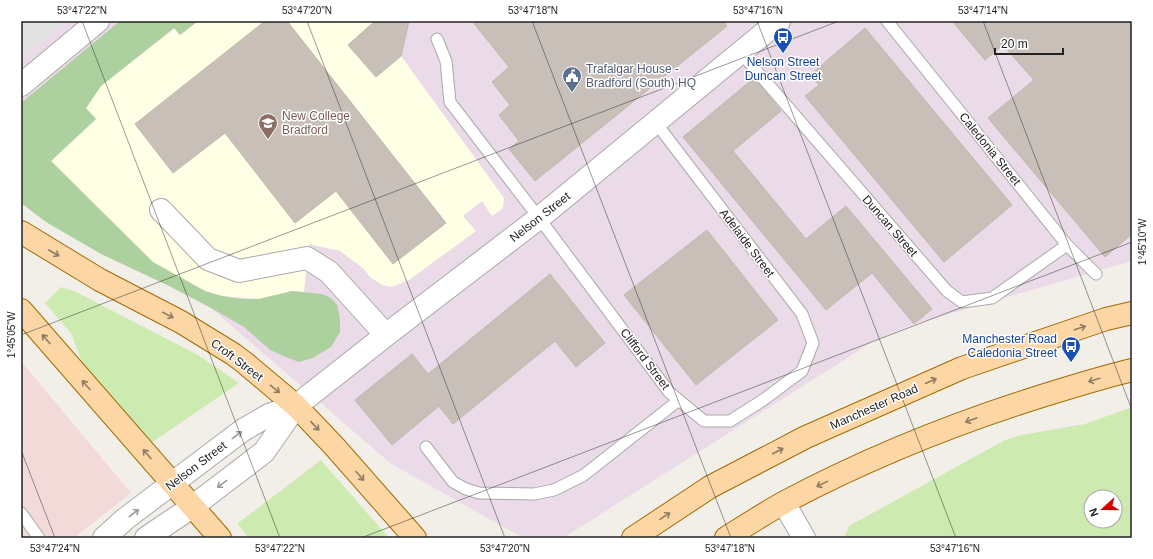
<svg xmlns="http://www.w3.org/2000/svg" width="1153" height="559" font-family="Helvetica,sans-serif">
  <style>
    .commercial { fill: #f2dad9 }
    .industrial { fill: #ebdbe8 }
    .education { fill: #ffffe5 }
    .grass { fill: #cdebb0; fill-rule: evenodd }
    .forest { fill: #add19e }
    .parking { fill: #e2e2e2 }
    .building { fill: #c7bfb8; stroke: #c4b6ab }
    .lines { fill: none; stroke-linecap: round; stroke-linejoin: round }
    .service-casing { stroke: #a9a9a9; stroke-width: 13 }
    .minor-casing { stroke: #a9a9a9; stroke-width: 24 }
    .primary-casing { stroke: #a06b00; stroke-width: 24 }
    .service { stroke: #fff; stroke-width: 11 }
    .minor { stroke: #fff; stroke-width: 22 }
    .primary { stroke: #fcd6a4; stroke-width: 22 }
    .oneway { stroke: #8f7c63 }
    .oneway2 { stroke: #9c9c9c }
    .ticks { fill: none; stroke: #222; stroke-width: 1; stroke-opacity: 0.45 }
    .labels { text-anchor: middle; stroke-width: 3; stroke-linejoin: round; paint-order: stroke }
    .transit-label { font-size: 12px; fill: #164399; stroke: #fff }
    .service-label { font-size: 12px; fill: #4e5e75; stroke: #fff; text-anchor: start }
    .education-label { font-size: 12px; fill: #785e54; stroke: #fff; text-anchor: start }
    .street-label { font-size: 12px; fill: #222; stroke: #fff }
    .neatline { fill: none; stroke: #222; stroke-width: 1.5 }
    .ticks-label { font-size: 10px; text-anchor: middle; fill: #222 }
  </style>
  <rect width="100%" height="100%" fill="#f2efe9"/>
  <!-- commercial -->
  <path class="commercial" d="M21 361 131 493 74 538H21Z"/>
  <!-- industrial -->
  <path class="industrial" d="M21 21H1132V261L914 324 874 341 563 538H523L390 463 143 249 21 133Z"/>
  <!-- education -->
  <path class="education" d="M198 21H375L348 45 376 77 401 56 504 198 503 208 492 216 482 201 463 216 476 231 409 280 392 287 382 285 370 277 363 268 340 251 309 244 304 292 292 291 259 299 222 296 205 291 153 262 51 161 96 119 86 108 101 86 175 28 180 35Z"/>
  <!-- grass -->
  <path class="grass" d="M61 287 76 292 198 355 239 383 151 443 83 365 71 333 45 303Z
    M1132 407V538H844L849 526 1005 440 1021 435 1085 424ZM1091 497H1115V521H1091Z
    M321 460 389 538H249L237 524Z"/>
  <!-- forest -->
  <path class="forest" d="M120 21H198L180 35 174 28 101 86 86 108 96 119 51 161 153 262 205 291 222 296 242 299H259L292 291 322 294 331 298 337 305 340 319V332L331 347 313 358 299 362 288 358 270 350 244 327 211 308 169 286 101 254 46 222 21 203V103Z"/>
  <!-- parking -->
  <path class="parking" d="M21 21H65L21 58Z"/>
  <!-- building -->
  <path class="building" d="M265 21H287L446 223 393 264 336 191 295 223 225 133 173 173 135 124Z
    M375 21H409L401 56 376 77 348 45Z
    M472 21H723L727 26 535 181 509 149 519 141 499 115 510 105 492 82 509 67Z
    M952 21H1132V234L1105 257 988 118 1034 80 1003 45 985 60Z
    M865 28 1012 205 944 262 805 96 819 85 810 75Z
    M754 78 781 111 733 151 806 239 846 206 932 309 914 324 872 273 826 310 683 137Z
    M707 230 778 320 696 385 624 295Z
    M550 274 605 343 576 367 555 341 453 424 439 406 392 445 355 400 412 354 428 374Z"/>
  <g class="lines">
    <!-- service casing -->
    <g class="service-casing">
      <path id="service" d="M887 21 1067 245 1096 274
        M437 39 446 61 450 102 539 218 669 392 704 421H730L763 400 802 371 813 343 802 314 656 123
        M741 53 947 291 962 302 992 298 1067 245
        M426 447 453 482 466 489 479 493 534 494 554 490 584 475 679 400
        M21 513 39 538"/>
    </g>
    <!-- minor casing -->
    <g class="minor-casing">
      <path id="minor" d="M21 85 98 21
        M161 210 208 259 239 271 307 258 329 272 386 335
        M784 503 804 538
        M104 538 125 519 243 430 269 415 296 406
        M146 538 192 507 264 452 296 406 386 335 539 218 779 21"/>
    </g>
    <!-- primary casing -->
    <g class="primary-casing">
      <path id="primary" d="M21 232 100 280 181 322 233 354 245 363 296 406 334 446 415 538
        M21 310 220 538
        M633 538 710 487 806 437 962 368 1106 319 1132 313
        M726 538C745 526 765 513 785 502 868 458 955 423 1045 395 1074 386 1103 377 1132 370"/>
    </g>
    <!-- service -->
    <use href="#service" class="service"/>
    <!-- minor -->
    <use href="#minor" class="minor"/>
    <!-- primary -->
    <use href="#primary" class="primary"/>
  </g>
  <!-- one-way arrows -->
  <defs><path id="oneway-shaft" d="M-6 0H5M1.5-3L5.5 0L1.5 3" fill="none" stroke-width="1.6" stroke-linecap="round" stroke-linejoin="round"/></defs>
  <g class="oneway">
    <use href="#oneway-shaft" transform="translate(54 253) rotate(30)"/>
    <use href="#oneway-shaft" transform="translate(168 315) rotate(27)"/>
    <use href="#oneway-shaft" transform="translate(1080 328) rotate(-18)"/>
    <use href="#oneway-shaft" transform="translate(46 339) rotate(-131)"/>
    <use href="#oneway-shaft" transform="translate(1094 380) rotate(163)"/>
    <use href="#oneway-shaft" transform="translate(931 381) rotate(-24)"/>
    <use href="#oneway-shaft" transform="translate(86 385) rotate(-131)"/>
    <use href="#oneway-shaft" transform="translate(275 389) rotate(40)"/>
    <use href="#oneway-shaft" transform="translate(971 420) rotate(160)"/>
    <use href="#oneway-shaft" transform="translate(315 426) rotate(47)"/>
    <use href="#oneway-shaft" transform="translate(778 451) rotate(-27)"/>
    <use href="#oneway-shaft" transform="translate(147 454) rotate(-131)"/>
    <use href="#oneway-shaft" transform="translate(360 476) rotate(49)"/>
    <use href="#oneway-shaft" transform="translate(822 484) rotate(154)"/>
    <use href="#oneway-shaft" transform="translate(665 516) rotate(-34)"/>
  </g>
  <g class="oneway2">
    <use href="#oneway-shaft" transform="translate(237 435) rotate(-37)"/>
    <use href="#oneway-shaft" transform="translate(222 484) rotate(143)"/>
    <use href="#oneway-shaft" transform="translate(134 513) rotate(-37)"/>
  </g>
  <!-- ticks -->
  <path class="ticks" d="M82 21 280 538M307 21 505 538M532 21 731 538M757 21 956 538M983 21 1132 410M21 335 839 21M21 450 55 538M361 538 1132 242"/>
  <!-- icons -->
  <defs>
    <g id="bus-pin" transform="scale(1)"><path d="M0 17L-7.5 6A9.5 9.5 0 1 1 7.5 6Z" fill="#1a4fb4" stroke="#fff"/><path d="M-5-6H5V4H4V6H2V4H-2V6H-4V4H-5ZM-3.5-4V0h7V-4ZM-3.5 1.2v1.5H-2V1.2ZM2 1.2v1.5H3.5V1.2Z" fill="#fff"/></g>
    <g id="civic-pin" transform="scale(1)"><path d="M0 17L-7.5 6A9.5 9.5 0 1 1 7.5 6Z" fill="#5c6f8a" stroke="#fff"/><path d="M-.6-6.5H3V-4.5H.6V-3L4-1V1h2V6H-6V1h2V-1L-.6-3ZM-1.2 2.5V6h2.4V2.5Z" fill="#fff"/></g>
    <g id="university-pin" transform="scale(1)"><path d="M0 17L-7.5 6A9.5 9.5 0 1 1 7.5 6Z" fill="#8d6e63" stroke="#fff"/><path d="M0-5L7-2L0 1L-7-2ZM-4 1L0 2.5L4 1V4Q0 6-4 4Z" fill="#fff"/></g>
  </defs>
  <g fill-rule="evenodd">
    <use href="#bus-pin" x="783" y="37"/>
    <use href="#civic-pin" x="572" y="76"/>
    <use href="#university-pin" x="268" y="123"/>
    <use href="#bus-pin" x="1071" y="346"/>
  </g>
  <g class="labels">
    <!-- transit labels -->
    <g class="transit-label">
      <text x="783" y="66">Nelson Street<tspan x="783" dy="14">Duncan Street</tspan></text>
      <text x="1057" y="343" text-anchor="end">Manchester Road<tspan x="1057" dy="14">Caledonia Street</tspan></text>
    </g>
    <!-- service labels -->
    <g class="service-label">
      <text x="586" y="73">Trafalgar House -<tspan x="586" dy="14">Bradford (South) HQ</tspan></text>
    </g>
    <!-- education labels -->
    <g class="education-label">
      <text x="282" y="120">New College<tspan x="282" dy="14">Bradford</tspan></text>
    </g>
    <!-- street labels -->
    <g class="street-label">
      <text transform="translate(990 149) rotate(51)" y="4">Caledonia Street</text>
      <text transform="translate(540 217) rotate(-38)" y="4">Nelson Street</text>
      <text transform="translate(890 226) rotate(49)" y="4">Duncan Street</text>
      <text transform="translate(747 243) rotate(53)" y="4">Adelaide Street</text>
      <text transform="translate(645 359) rotate(53)" y="4">Clifford Street</text>
      <text transform="translate(237 360) rotate(37)" y="4">Croft Street</text>
      <text transform="translate(874 407) rotate(-24)" y="4">Manchester Road</text>
      <text transform="translate(196 466) rotate(-37)" y="4">Nelson Street</text>
    </g>
  </g>
  <!-- border -->
  <rect width="1153" height="559" fill="none" stroke="#ffffff" stroke-width="44"/>
  <!-- north arrow -->
  <g transform="translate(1103 509) rotate(249)"><circle r="19" fill="#ffffff" stroke="#a7a7a7"/>
  <path d="M0-3L7 15L0 10L-7 15Z" fill="#d40000"/>
  <text y="-6" font-size="11" font-weight="bold" text-anchor="middle" fill="#222222">N</text>
  </g>
  <!-- scale -->
  <path d="M995 48v6h68v-6" fill="none" stroke="#222222" stroke-width="2"/>
  <text x="1001" y="48" font-size="12" fill="#222222" stroke="#ffffff" stroke-width="3" paint-order="stroke">20 m</text>
  <rect x="22" y="22" width="1109" height="515" class="neatline"/>
  <g class="ticks-label">
    <text x="82" y="14">53°47'22"N</text>
    <text x="307" y="14">53°47'20"N</text>
    <text x="533" y="14">53°47'18"N</text>
    <text x="758" y="14">53°47'16"N</text>
    <text x="983" y="14">53°47'14"N</text>
    <text transform="translate(1142 242) rotate(-90)" y="4">1°45'10"W</text>
    <text transform="translate(11 335) rotate(-90)" y="4">1°45'05"W</text>
    <text x="55" y="552">53°47'24"N</text>
    <text x="280" y="552">53°47'22"N</text>
    <text x="505" y="552">53°47'20"N</text>
    <text x="730" y="552">53°47'18"N</text>
    <text x="955" y="552">53°47'16"N</text>
  </g>
</svg>
